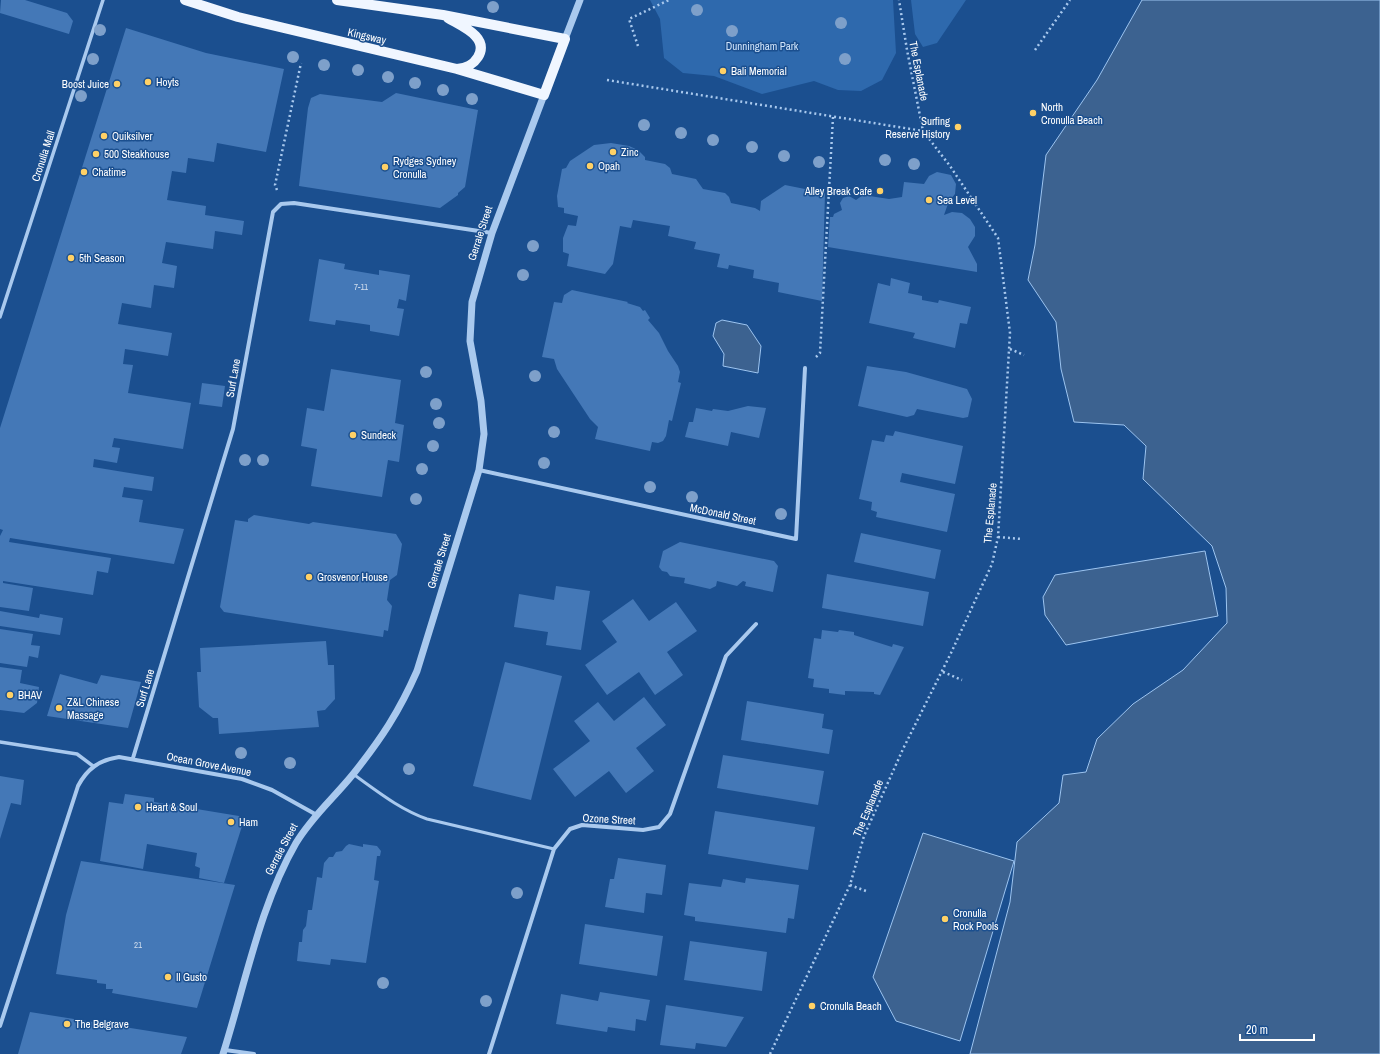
<svg xmlns="http://www.w3.org/2000/svg" width="1380" height="1054" font-family="'Archivo Narrow',sans-serif">
  <style>
    .green { fill: #2e69ad }
    .water { fill: #3c6290; stroke: #9cc4f0 }
    .building { fill: #4478b7 }
    .lines { fill: none; stroke-linecap: round; stroke-linejoin: round }
    .path { stroke: #a9c9ee; stroke-width: 2.5; stroke-dasharray: 2 3; stroke-linecap: butt }
    .service { stroke: #a9c9ee; stroke-width: 3 }
    .pedestrian { stroke: #a9c9ee; stroke-width: 3.5 }
    .minor { stroke: #a9c9ee; stroke-width: 4 }
    .tertiary { stroke: #a9c9ee; stroke-width: 7 }
    .primary { stroke: #f0f6ff; stroke-width: 10 }
    .tree { fill: #7ea0ca }
    .poi-dot { fill: #ffd166; stroke: #1b4f8f; stroke-width: 1.5 }
    .labels { text-anchor: middle; stroke-width: 3; stroke-linejoin: round; paint-order: stroke }
    .number-label { font-size: 9px; fill: #d0dded }
    .street-label { font-size: 11px; fill: #fff; stroke: #1b4f8f }
    .park-label { font-size: 11px; fill: #cfe3fa; stroke: #1b4f8f }
    .poi-label { font-size: 11px; fill: #fff; stroke: #1b4f8f; text-anchor: start }
  </style>
  <rect width="100%" height="100%" fill="#1b4f8f"/>
  <!-- green -->
  <path class="green" d="M650 0H893L896 53 882 80 861 91 838 90 814 81 762 94 714 76 683 73 664 58 660 19Z
    M911 0H966L937 43 923 47 915 34Z"/>
  <!-- water -->
  <path class="water" d="M1142 0H1380V1054H970L1010 902 1017 842 1059 803 1063 775 1086 772 1097 739 1133 704 1183 670 1227 623 1226 588 1212 546 1143 479 1146 446 1124 425 1074 422 1061 369 1056 322 1028 280 1035 245 1046 155 1097 80Z
    M722 320 747 325 761 346 758 373 723 366 724 354 713 336 716 323Z
    M1205 551 1218 616 1066 645 1045 615 1043 597 1055 575Z
    M923 833 1014 861 960 1041 896 1021 873 977Z"/>
  <!-- building -->
  <path class="building" d="M1 0H25L67 13 73 21 69 34 0 13Z
    M126 28 206 53 284 69 266 152 217 143 214 162 188 158 186 173 172 171 167 200 206 206 205 215 244 221 242 235 215 231 213 249 166 242 162 263 177 266 174 288 154 285 151 308 122 303 118 324 172 333 168 356 125 349 123 364 133 365 128 393 191 403 183 449 114 438 112 447 120 448 117 463 94 459 93 467 154 477 152 491 124 487 122 497 143 500 139 522 184 529 174 564 10 538 9 542 111 558 108 573 97 571 93 595 3 581V583L33 588 29 611 0 607V536L3 530 0 529V428Z
    M396 93 478 110 465 187 458 193V195L440 208 299 186 308 108 311 98 320 94 382 102Z
    M611 143 629 146 638 150 645 157V160L665 164 670 168 672 174 696 179 703 189 725 193 729 197 731 203 755 208 760 211 761 201 785 185 825 193 822 301 778 292 779 283 753 278 754 270 729 265 728 269 717 267 720 254 694 249 696 242 668 236 670 226 633 220 631 228 620 226 613 264 605 274 567 266 569 254 563 252V238L568 225 576 226 578 216 564 213V208L558 207 557 196 562 169 566 168 570 161 594 145Z
    M937 172 951 175 956 184 955 194 949 201 944 215 952 212 962 213 970 219 975 227V236L968 247 977 264V272L828 247 830 217H833L834 214 842 210 840 203 843 198 849 196 856 200 863 195 889 199 902 197 904 182 924 184 929 176Z
    M319 259 345 264 344 269 379 275V270L410 275 406 301 399 299 397 308 404 309 399 336 370 331V325L336 320 335 325 309 321Z
    M891 278 910 283 908 293 922 296V300L938 303 939 300 971 307 967 324 960 323 955 348 913 338 915 333 869 323 878 283 890 286Z
    M572 290 628 302 627 303 640 307 643 311 645 310 650 318 648 320 659 333 668 351 678 366 680 372 678 382 681 383 672 421 669 420 666 436 663 441 658 443 652 442 650 451 595 439 598 427 590 419 557 369 554 359 542 357 554 302 562 303 564 295Z
    M867 366 906 372 967 389 972 399 968 417 963 418 917 409 914 415 907 417 858 406Z
    M331 369 401 380 395 423 404 425 399 462 388 460 382 497 311 486 317 449 301 446 307 408 324 411Z
    M202 383 225 386 222 407 199 404Z
    M748 406 766 408 759 438 731 432 728 446 685 437 689 422H693L696 408 712 411 713 409 728 411Z
    M895 431 963 446 955 484 902 473 900 482 955 494 947 532 876 517 877 512 871 510 872 502 859 499 872 440 884 442 886 435 893 436Z
    M254 515 309 524 313 522 396 534 402 544 397 575 390 580 387 600 392 606 388 631 384 630 383 637 224 612 220 607 235 520 248 522V519Z
    M861 533 941 550 935 579 854 562Z
    M680 542 774 561 778 566 773 592 745 586 746 582 743 581 737 586 717 581 716 586 710 589 684 583 685 578 670 576 667 572 662 571 659 567 663 551Z
    M827 574 929 592 923 626 822 608Z
    M556 586 590 591 581 650 546 645 548 632 514 627 519 594 554 600Z
    M633 599 649 621 676 602 697 631 667 652 683 675 655 695 639 672 607 695 585 665 617 642 602 621Z
    M0 611 39 618 40 614 63 618 60 635 0 626Z
    M0 629 33 634 31 645 40 646 38 658 29 656 27 667 0 663Z
    M822 630 838 632 839 630 854 632V635L892 647 893 644 904 647 880 695 874 694V692L845 691V695L829 693V689L813 687 814 679 808 678 814 638 821 639Z
    M326 641 328 665H334L335 699 325 710 317 711 319 727 219 734 218 718H213L199 707 197 672H201L200 648Z
    M505 662 562 676 531 800 473 786Z
    M0 667 22 670 20 683 39 687 37 703 24 713 0 710Z
    M60 674 97 684 101 675 141 682 128 728 47 716Z
    M644 697 666 725 636 748 654 771 626 793 609 771 575 797 553 769 590 741 574 721 598 702 614 721Z
    M747 701 824 714 822 728 833 730 829 754 741 740Z
    M723 755 824 771 818 805 717 788Z
    M0 776 24 780 21 805 11 803 0 839Z
    M125 794 154 798V802L239 816 243 823 224 883 199 878 200 868 195 866 197 853 147 844 143 869 100 861 109 802 123 804Z
    M715 811 815 827 808 870 708 854Z
    M349 844 363 847V844L377 846 381 851 380 856H377L374 880 379 881 366 963 331 959 330 965 297 961 299 942H302L303 930 306 926 308 910H312L317 877 322 878 324 863 329 857H333L336 852 342 851 346 846Z
    M618 858 666 865 662 895 646 893 644 913 605 907 610 879H614Z
    M81 861 235 885 197 1008 112 993 113 989H106V984L97 983V980L56 974 66 915Z
    M746 878 799 885 794 919 788 918 786 933 695 921V917L684 915 689 883 721 887 723 879 745 883Z
    M585 924 663 936 657 976 579 964Z
    M690 941 767 952 762 991 684 980Z
    M600 992 650 1000 646 1021 636 1019 635 1031 608 1027 607 1032 556 1024 561 994 598 1001Z
    M666 1005 744 1017 726 1047 696 1043 695 1049 660 1045Z
    M30 1012 187 1037 181 1054H18Z"/>
  <g class="lines">
    <!-- path -->
    <path class="path" d="M638 46 629 19 669 0
      M1035 50 1070 0
      M607 80 923 131
      M277 190 275 185 301 63
      M1010 349 1024 355
      M816 357 820 353 833 117
      M998 537 1022 539
      M943 672 962 680
      M850 885 866 891
      M770 1054 850 885 864 836 903 749 951 653 992 564 998 537 1010 333 998 238 950 166 923 131 907 50 899 0"/>
    <!-- service -->
    <path class="service" d="M353 774C377 791 399 809 427 819L554 849"/>
    <!-- pedestrian -->
    <path class="pedestrian" d="M0 317 103 0
      M0 742 77 754 93 766"/>
    <!-- minor -->
    <path class="minor" d="M479 470 796 539 805 368
      M133 758 233 429 273 212 281 204 294 203 492 233
      M0 1026 78 786C87 769 99 760 119 757L242 779 272 790 315 814
      M225 1050 254 1054
      M489 1054 554 849 570 829 582 825 643 830 659 827 670 814 726 656 756 624"/>
    <!-- tertiary -->
    <path class="tertiary" d="M565 39 580 0
      M223 1054C245 985 260 905 296 843 313 815 334 798 354 773 381 739 399 712 417 671L479 470 484 434 481 401 470 341 472 302 492 233 544 95"/>
    <!-- primary -->
    <path class="primary" d="M185 0 238 17 457 69 544 95 565 39 443 15 337 0
      M448 18C461 26 490 37 478 57 473 65 467 68 457 69"/>
  </g>
  <!-- trees -->
  <g class="tree">
    <circle cx="493" cy="7" r="6"/>
    <circle cx="697" cy="10" r="6"/>
    <circle cx="841" cy="23" r="6"/>
    <circle cx="100" cy="30" r="6"/>
    <circle cx="732" cy="31" r="6"/>
    <circle cx="293" cy="57" r="6"/>
    <circle cx="93" cy="59" r="6"/>
    <circle cx="845" cy="59" r="6"/>
    <circle cx="324" cy="65" r="6"/>
    <circle cx="358" cy="70" r="6"/>
    <circle cx="388" cy="77" r="6"/>
    <circle cx="415" cy="83" r="6"/>
    <circle cx="443" cy="90" r="6"/>
    <circle cx="81" cy="96" r="6"/>
    <circle cx="472" cy="99" r="6"/>
    <circle cx="644" cy="125" r="6"/>
    <circle cx="681" cy="133" r="6"/>
    <circle cx="713" cy="140" r="6"/>
    <circle cx="752" cy="147" r="6"/>
    <circle cx="784" cy="156" r="6"/>
    <circle cx="885" cy="160" r="6"/>
    <circle cx="819" cy="162" r="6"/>
    <circle cx="914" cy="164" r="6"/>
    <circle cx="533" cy="246" r="6"/>
    <circle cx="523" cy="275" r="6"/>
    <circle cx="426" cy="372" r="6"/>
    <circle cx="535" cy="376" r="6"/>
    <circle cx="436" cy="404" r="6"/>
    <circle cx="439" cy="423" r="6"/>
    <circle cx="554" cy="432" r="6"/>
    <circle cx="433" cy="446" r="6"/>
    <circle cx="245" cy="460" r="6"/>
    <circle cx="263" cy="460" r="6"/>
    <circle cx="544" cy="463" r="6"/>
    <circle cx="422" cy="469" r="6"/>
    <circle cx="650" cy="487" r="6"/>
    <circle cx="692" cy="497" r="6"/>
    <circle cx="416" cy="499" r="6"/>
    <circle cx="781" cy="514" r="6"/>
    <circle cx="241" cy="753" r="6"/>
    <circle cx="290" cy="763" r="6"/>
    <circle cx="409" cy="769" r="6"/>
    <circle cx="517" cy="893" r="6"/>
    <circle cx="383" cy="983" r="6"/>
    <circle cx="486" cy="1001" r="6"/>
  </g>
  <!-- markers -->
  <g class="poi-dot">
    <circle cx="723" cy="71" r="4"/>
    <circle cx="148" cy="82" r="4"/>
    <circle cx="117" cy="84" r="4"/>
    <circle cx="1033" cy="113" r="4"/>
    <circle cx="958" cy="127" r="4"/>
    <circle cx="104" cy="136" r="4"/>
    <circle cx="613" cy="152" r="4"/>
    <circle cx="96" cy="154" r="4"/>
    <circle cx="590" cy="166" r="4"/>
    <circle cx="385" cy="167" r="4"/>
    <circle cx="84" cy="172" r="4"/>
    <circle cx="880" cy="191" r="4"/>
    <circle cx="929" cy="200" r="4"/>
    <circle cx="71" cy="258" r="4"/>
    <circle cx="353" cy="435" r="4"/>
    <circle cx="309" cy="577" r="4"/>
    <circle cx="10" cy="695" r="4"/>
    <circle cx="59" cy="708" r="4"/>
    <circle cx="138" cy="807" r="4"/>
    <circle cx="231" cy="822" r="4"/>
    <circle cx="945" cy="919" r="4"/>
    <circle cx="168" cy="977" r="4"/>
    <circle cx="812" cy="1006" r="4"/>
    <circle cx="67" cy="1024" r="4"/>
  </g>
  <g class="labels">
    <!-- number labels -->
    <g class="number-label">
      <text x="361" y="290">7-11</text>
      <text x="138" y="948">21</text>
    </g>
    <!-- street labels -->
    <g class="street-label">
      <text transform="translate(367 36) rotate(13)" y="4">Kingsway</text>
      <text transform="translate(919 71) rotate(79)" y="4">The Esplanade</text>
      <text transform="translate(43 156) rotate(-72)" y="4">Cronulla Mall</text>
      <text transform="translate(480 233) rotate(-72)" y="4">Gerrale Street</text>
      <text transform="translate(233 378) rotate(-80)" y="4">Surf Lane</text>
      <text transform="translate(990 513) rotate(-85)" y="4">The Esplanade</text>
      <text transform="translate(723 514) rotate(12)" y="4">McDonald Street</text>
      <text transform="translate(439 561) rotate(-73)" y="4">Gerrale Street</text>
      <text transform="translate(145 688) rotate(-73)" y="4">Surf Lane</text>
      <text transform="translate(209 764) rotate(11)" y="4">Ocean Grove Avenue</text>
      <text transform="translate(868 808) rotate(-67)" y="4">The Esplanade</text>
      <text transform="translate(609 819) rotate(3)" y="4">Ozone Street</text>
      <text transform="translate(281 849) rotate(-62)" y="4">Gerrale Street</text>
    </g>
    <!-- park labels -->
    <g class="park-label">
      <text x="762" y="50">Dunningham Park</text>
    </g>
    <!-- poi labels -->
    <g class="poi-label">
      <text x="731" y="75">Bali Memorial</text>
      <text x="156" y="86">Hoyts</text>
      <text x="109" y="88" text-anchor="end">Boost Juice</text>
      <text x="1041" y="111">North<tspan x="1041" dy="13">Cronulla Beach</tspan></text>
      <text x="950" y="125" text-anchor="end">Surfing<tspan x="950" dy="13">Reserve History</tspan></text>
      <text x="112" y="140">Quiksilver</text>
      <text x="621" y="156">Zinc</text>
      <text x="104" y="158">500 Steakhouse</text>
      <text x="393" y="165">Rydges Sydney<tspan x="393" dy="13">Cronulla</tspan></text>
      <text x="598" y="170">Opah</text>
      <text x="92" y="176">Chatime</text>
      <text x="872" y="195" text-anchor="end">Alley Break Cafe</text>
      <text x="937" y="204">Sea Level</text>
      <text x="79" y="262">5th Season</text>
      <text x="361" y="439">Sundeck</text>
      <text x="317" y="581">Grosvenor House</text>
      <text x="18" y="699">BHAV</text>
      <text x="67" y="706">Z&amp;L Chinese<tspan x="67" dy="13">Massage</tspan></text>
      <text x="146" y="811">Heart &amp; Soul</text>
      <text x="239" y="826">Ham</text>
      <text x="953" y="917">Cronulla<tspan x="953" dy="13">Rock Pools</tspan></text>
      <text x="176" y="981">Il Gusto</text>
      <text x="820" y="1010">Cronulla Beach</text>
      <text x="75" y="1028">The Belgrave</text>
    </g>
  </g>
  <!-- scale -->
  <path d="M1240 1034v6h74v-6" fill="none" stroke="#ffffff" stroke-width="2"/>
  <text x="1246" y="1034" font-size="12" fill="#ffffff" stroke="#1b4f8f" stroke-width="3" paint-order="stroke">20 m</text>
</svg>
